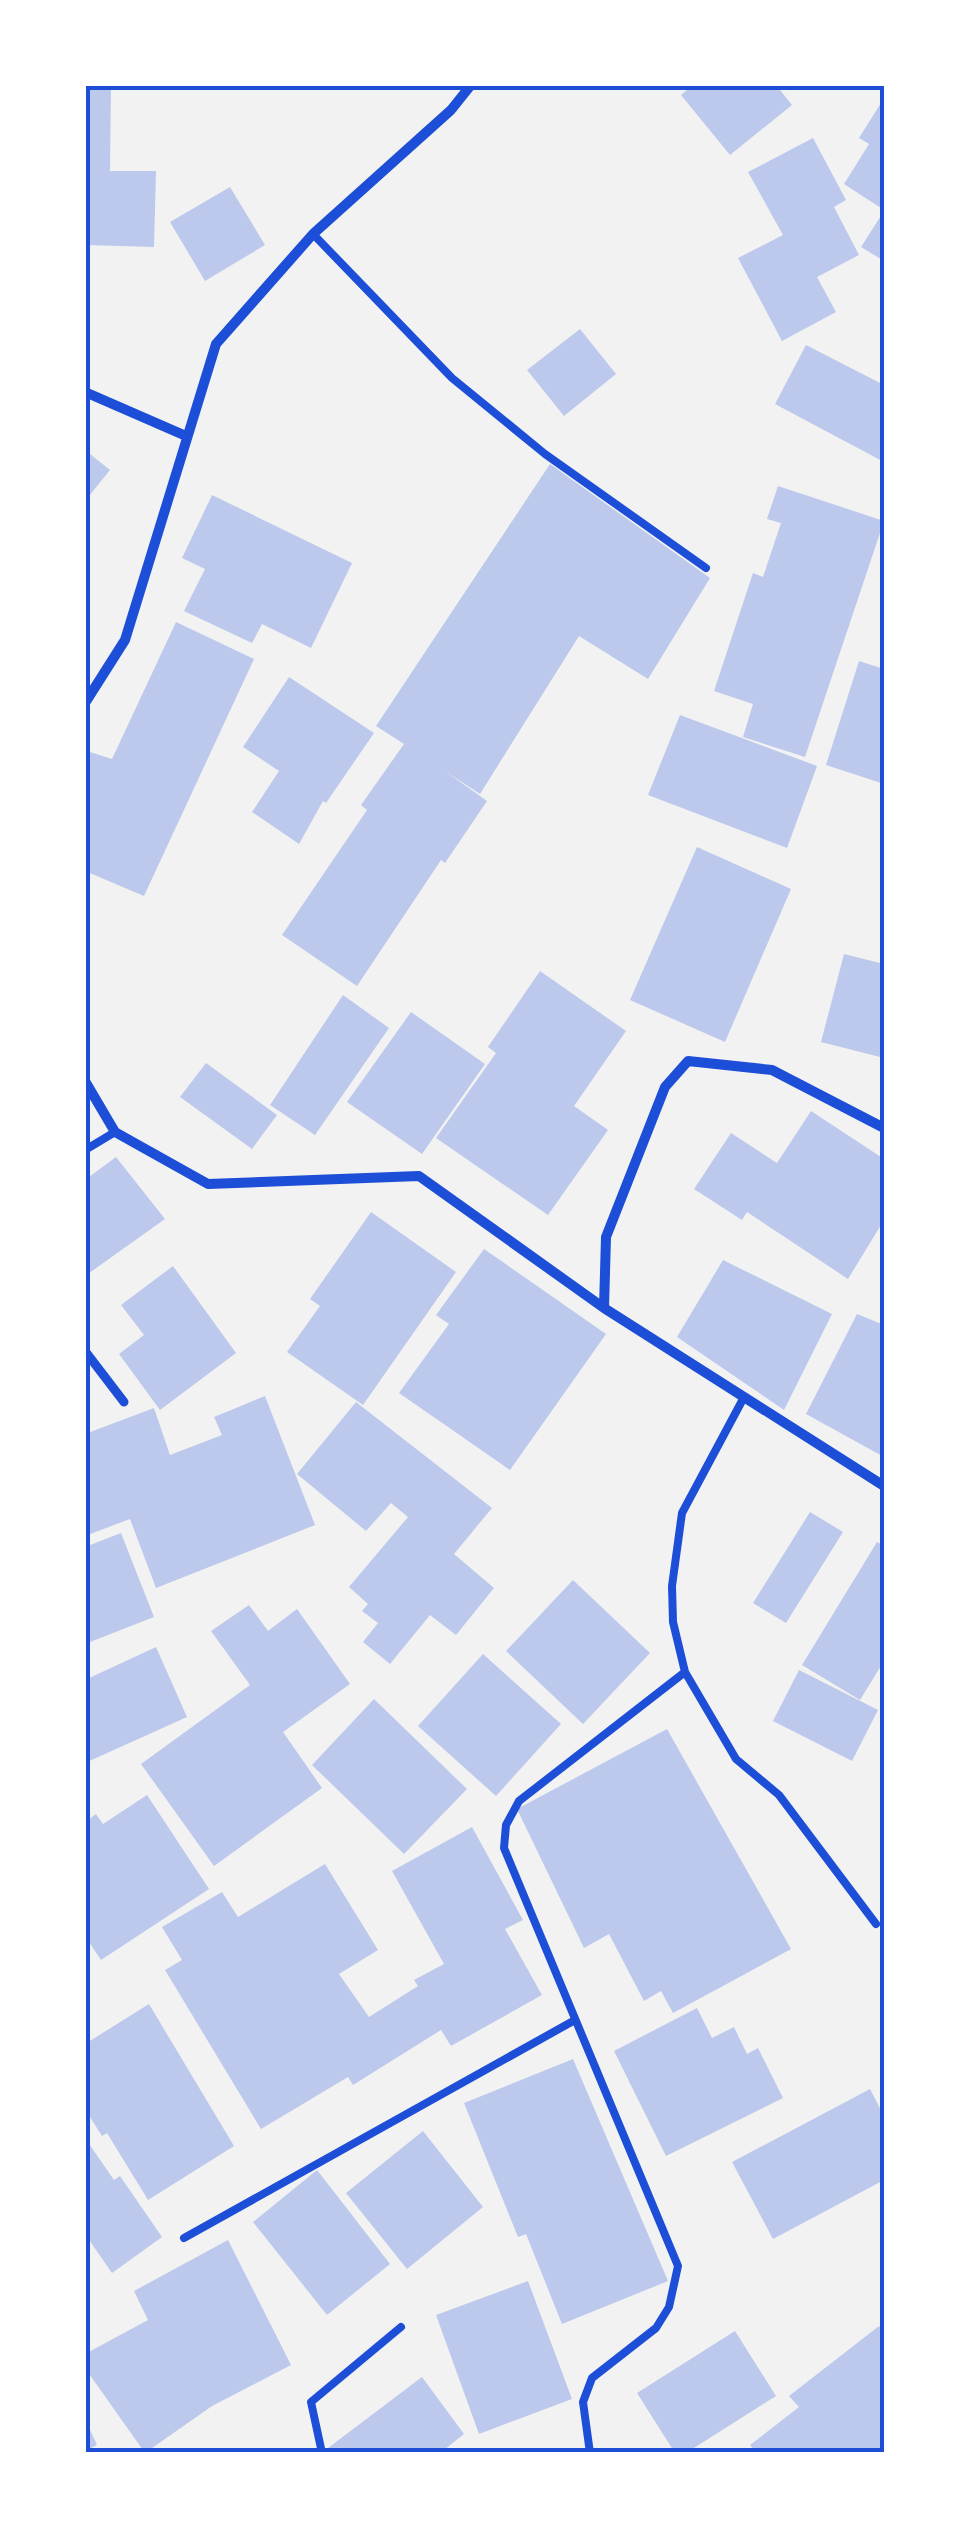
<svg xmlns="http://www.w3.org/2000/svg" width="969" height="2538" font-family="'Archivo Narrow',sans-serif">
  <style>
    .building { fill: #bdc9ec }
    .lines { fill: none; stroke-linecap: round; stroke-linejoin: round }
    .service { stroke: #1d4ed8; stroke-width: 8 }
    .pedestrian { stroke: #1d4ed8; stroke-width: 9 }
    .minor { stroke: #1d4ed8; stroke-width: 10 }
    .neatline { fill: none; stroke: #1d4ed8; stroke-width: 4 }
  </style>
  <rect width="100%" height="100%" fill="#f2f2f2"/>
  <!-- building -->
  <path class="building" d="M85 85H111L110 171H156L154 247 85 245Z
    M693 85H776L792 105 730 155 681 95Z
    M884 98V210L844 184 869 144 859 138Z
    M813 138 846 200 834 207 859 255 817 277 836 312 782 341 738 258 783 235 748 172Z
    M230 187 265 245 205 281 170 222Z
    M884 211V261L861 247Z
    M580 329 616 374 564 416 527 370Z
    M806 345 884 385V462L775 404Z
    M85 450 110 470 85 501Z
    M550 464 710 578 648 679 579 636 480 794 445 771 487 801 445 863 441 860 357 986 282 935 367 810 361 805 404 744 376 726Z
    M778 486 884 521 805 757 743 737 753 704 714 691 753 573 763 577 781 523 767 519Z
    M212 495 352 563 311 648 262 624 252 643 184 611 205 569 182 558Z
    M176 622 254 659 144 896 85 871V762L90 752 112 759Z
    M859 661 884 669V784L826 765Z
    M289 677 374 733 326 803 323 801 299 844 252 812 279 771 243 747Z
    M680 715 817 766 787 848 648 795Z
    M697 847 791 889 725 1042 630 1000Z
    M844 954 884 964V1058L821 1042Z
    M540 971 626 1031 574 1106 608 1130 548 1215 436 1138 496 1053 488 1047Z
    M343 995 389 1028 315 1135 270 1105Z
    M411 1012 485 1064 422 1154 347 1102Z
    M206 1063 277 1115 252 1149 180 1097Z
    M811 1111 884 1159V1220L848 1279 747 1212 742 1220 694 1189 731 1133 777 1163Z
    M116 1157 165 1219 85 1276V1180Z
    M371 1212 456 1272 363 1405 287 1352 320 1306 310 1299Z
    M484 1249 606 1334 510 1470 399 1393 449 1324 436 1315Z
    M723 1260 832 1314 784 1410 677 1337Z
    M173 1266 236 1353 160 1410 119 1354 144 1335 121 1305Z
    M857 1314 884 1325V1457L806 1414Z
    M265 1396 315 1525 156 1588 130 1519 85 1536V1434L154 1408 170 1455 222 1435 214 1417Z
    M356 1402 492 1508 454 1554 494 1588 456 1635 430 1615 390 1664 363 1642 378 1623 362 1611 368 1604 349 1587 408 1517 391 1503 366 1531 297 1474Z
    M810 1512 843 1532 786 1623 753 1603Z
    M121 1533 154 1617 85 1644V1547Z
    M877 1542 884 1546V1661L860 1700 802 1665Z
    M573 1580 650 1653 583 1724 506 1651Z
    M249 1605 268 1631 297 1609 350 1684 283 1732 322 1788 214 1866 141 1764 250 1685 211 1631Z
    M156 1647 187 1717 85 1763V1680Z
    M483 1654 561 1724 496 1796 418 1726Z
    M799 1670 878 1710 852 1761 773 1721Z
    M374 1699 467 1789 404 1854 312 1765Z
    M667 1729 791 1949 673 2013 661 1991 644 2001 609 1934 584 1948 517 1809Z
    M147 1795 209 1889 101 1960 85 1936V1822L96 1814 103 1824Z
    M472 1827 523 1920 505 1929 542 1995 451 2046 441 2030 353 2085 348 2077 261 2129 165 1970 182 1960 162 1927 222 1892 238 1917 325 1864 378 1950 339 1974 369 2017 418 1986 414 1980 444 1964 392 1871Z
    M149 2004 234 2146 148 2200 107 2133 102 2136 85 2109V2044Z
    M697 2008 712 2038 734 2027 747 2054 758 2048 783 2098 666 2156 614 2051Z
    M573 2059 668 2281 562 2324 526 2234 518 2237 464 2103Z
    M870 2089 884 2116V2180L773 2239 732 2162Z
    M423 2131 483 2207 407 2269 346 2193Z
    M85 2138 114 2180 120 2176 162 2237 112 2273 85 2234Z
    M317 2170 390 2264 327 2315 253 2222Z
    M228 2240 291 2365 212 2406 145 2453 85 2368V2354L148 2320 134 2291Z
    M528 2281 572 2399 479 2434 436 2315Z
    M879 2326 884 2333V2449L879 2453H757L750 2445 799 2407 789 2396Z
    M735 2331 776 2396 686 2453H675L637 2393Z
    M422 2377 464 2434 444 2450 446 2453H332L328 2448Z
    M85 2419 97 2445 91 2448 93 2453H85Z"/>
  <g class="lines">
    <!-- service -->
    <path class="service" d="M313 234 452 378 545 454 706 568
      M85 1150 115 1132
      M743 1399 682 1513 672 1586 673 1622 685 1672 736 1759 779 1795 876 1924
      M184 2238 575 2020
      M322 2453 311 2402 401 2327
      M590 2453 583 2402 592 2378 656 2328 669 2307 678 2266 504 1848 506 1825 519 1801 685 1672"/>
    <!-- pedestrian -->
    <path class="pedestrian" d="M85 1351 124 1402"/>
    <!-- minor -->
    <path class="minor" d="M85 392 186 436
      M85 703 125 640 216 344 313 234 451 110 471 85
      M85 1081 115 1132 208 1184 419 1176 604 1308
      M884 1128 772 1070 688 1061 665 1087 606 1237 604 1308 884 1486"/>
  </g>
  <!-- border -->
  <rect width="969" height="2538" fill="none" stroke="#ffffff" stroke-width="175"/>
  <rect x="88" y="88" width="794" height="2362" class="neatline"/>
</svg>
